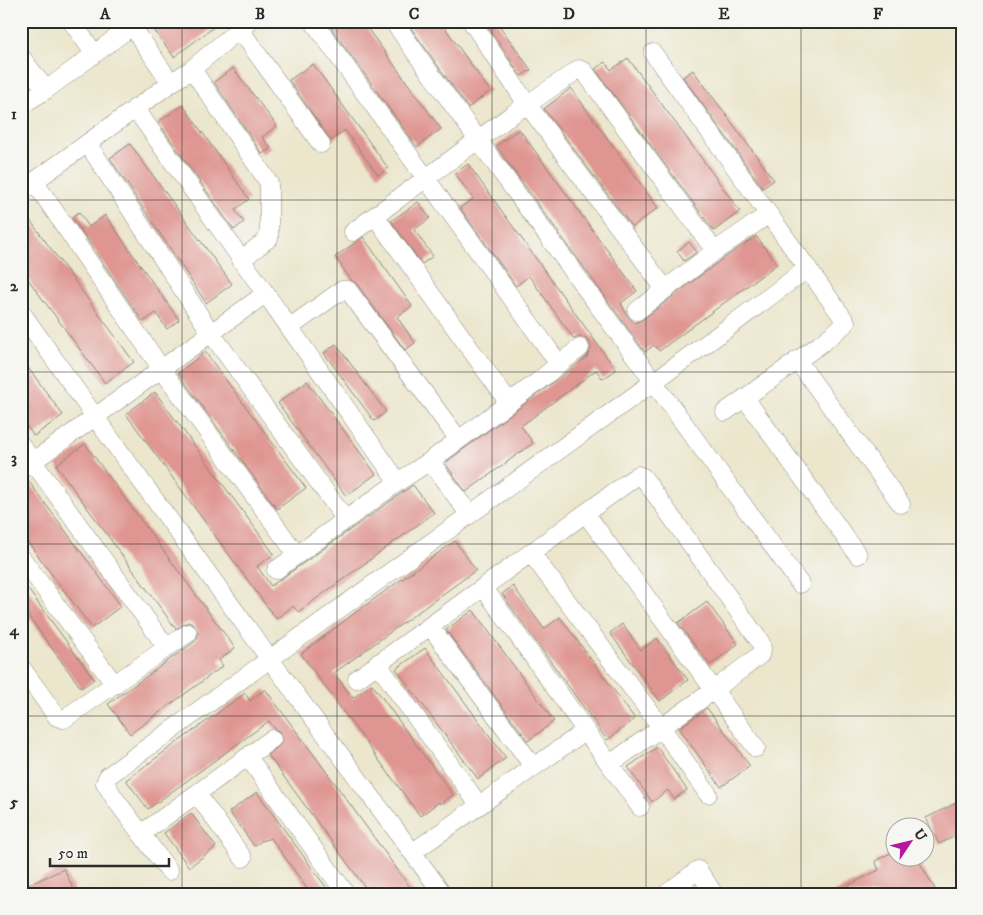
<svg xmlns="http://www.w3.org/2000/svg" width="983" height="915" font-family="'IM FELL DW Pica',serif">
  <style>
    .building { fill: #df9591 }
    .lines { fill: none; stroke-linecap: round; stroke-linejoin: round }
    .street-casing { stroke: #8b887c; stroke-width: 19 }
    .street { stroke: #fff; stroke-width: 18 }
    .grid { fill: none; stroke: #2b2b2b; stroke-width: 1; stroke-opacity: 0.55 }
    .neatline { fill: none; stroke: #2b2b2b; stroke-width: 2 }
    .grid-label { font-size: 16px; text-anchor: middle; font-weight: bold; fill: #2b2b2b }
  </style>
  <rect width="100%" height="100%" fill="#f6f6f2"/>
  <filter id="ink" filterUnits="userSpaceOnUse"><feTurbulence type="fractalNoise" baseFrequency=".02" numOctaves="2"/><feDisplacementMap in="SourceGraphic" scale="10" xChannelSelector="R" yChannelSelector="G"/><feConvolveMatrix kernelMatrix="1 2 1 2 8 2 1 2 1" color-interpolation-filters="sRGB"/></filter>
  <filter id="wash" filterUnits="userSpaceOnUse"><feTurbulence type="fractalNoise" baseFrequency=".0096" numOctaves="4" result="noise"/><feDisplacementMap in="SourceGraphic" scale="20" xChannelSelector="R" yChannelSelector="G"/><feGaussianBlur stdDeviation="1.12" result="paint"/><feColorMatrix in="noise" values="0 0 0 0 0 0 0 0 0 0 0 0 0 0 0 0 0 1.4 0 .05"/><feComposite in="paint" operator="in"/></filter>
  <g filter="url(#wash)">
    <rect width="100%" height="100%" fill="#ebe6cc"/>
    <g id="blocks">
      <!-- building -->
      <path class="building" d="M167 21H222L174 57 154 30Z
        M326 21H362L441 129 417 147Z
        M406 21H440L490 91 468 108Z
        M484 21H496L531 70 521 76Z
        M628 58 740 211 714 231 595 69 605 62 611 70Z
        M313 64 388 168 378 175 345 130 331 141 289 80Z
        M233 68 277 126 262 137 271 148 262 154 214 82Z
        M693 70 774 180 763 188 683 77Z
        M571 88 658 208 632 227 544 109Z
        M183 105 249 199 235 210 244 222 234 230 158 122Z
        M519 129 637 291 621 303 628 317 635 323 643 319 721 260 756 236 777 264 659 351 654 345 645 352 496 146Z
        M130 144 232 284 206 303 110 158Z
        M468 164 616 370 603 379 596 370 521 426 533 443 466 492 445 463 587 357 591 347 589 342 585 338 579 337 574 339 529 276 516 286 460 208 473 199 455 173Z
        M418 202 430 218 414 230 433 256 422 264 391 221Z
        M21 208 134 362 105 383 21 270Z
        M79 212 89 227 105 215 179 320 167 329 156 313 143 322 72 217Z
        M363 237 412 306 397 317 415 343 405 350 357 284 351 280 335 257Z
        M689 242 697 252 684 261 677 251Z
        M336 344 386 412 374 421 324 353Z
        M205 352 306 488 277 509 178 373Z
        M21 358 63 415 34 436 21 419Z
        M307 381 376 474 346 496 278 403Z
        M155 392 274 554 257 566 271 586 413 485 434 513 298 612 293 606 276 619 126 414Z
        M85 444 235 648 219 660 223 666 130 734 108 704 194 642 198 637V632L193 624 188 622 176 629 56 465Z
        M27 479 121 606 92 628 21 533V481Z
        M455 541 476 570 334 673 353 698 372 684 453 795 440 804 439 802 420 816 301 654 352 615Z
        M21 580 94 679 81 688 21 606Z
        M513 586 544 629 560 617 635 719 607 740 502 594Z
        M707 602 738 644 710 665 678 623Z
        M473 610 554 721 528 741 446 630Z
        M622 624 641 650 657 638 688 680 660 701 610 633Z
        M425 648 506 758 478 779 396 669Z
        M265 689 328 774 415 894H370L268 755 283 742 281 733 275 729 269 721 148 809 126 780 245 693 250 701Z
        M707 708 750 766 721 787 679 728Z
        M657 747 687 790 674 799 668 790 652 802 628 767Z
        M257 792 288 835 331 894H311L271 838 261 841 254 846 242 829 229 812Z
        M962 800V833L939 844 926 818Z
        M191 813 216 847 189 867 164 833Z
        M896 850V858H917L935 889 926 894H831L879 870 875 861Z
        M64 869 76 894H21V888Z"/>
    </g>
  </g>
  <g filter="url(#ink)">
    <use href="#blocks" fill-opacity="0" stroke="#8b887c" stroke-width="1"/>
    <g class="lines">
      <!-- street casing -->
      <g class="street-casing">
        <path id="street" d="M71 21 94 53
          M138 21 132 26 171 83 192 69 249 21
          M313 21 559 364 536 383 430 461 469 514
          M393 21C527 210 665 396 800 584
          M471 21 527 104 665 289
          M239 28 321 144
          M653 53 846 322 845 324 822 343 725 412
          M21 57 46 90 21 105
          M192 69 269 183V238L241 260
          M46 90 132 26
          M135 108 398 482
          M88 144 211 333 346 520
          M34 181 161 368 297 555
          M21 191 171 83
          M375 216 509 403
          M353 232 513 114 579 69 584 71 715 251
          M637 311 715 251 769 214
          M21 312 95 417 265 294
          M289 328 342 290H348L459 440
          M797 360 901 504
          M559 364 580 348
          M745 398 858 555
          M21 445 167 648
          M21 470 95 417 269 658 443 894
          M586 514 756 748
          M531 553 661 727 708 794
          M21 557 115 685
          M276 570 398 482 430 461
          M484 588 640 807
          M430 626 533 766
          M377 663 479 805
          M21 667 57 717 64 719 188 633
          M357 679 638 475 643 477 761 643 762 649 760 655 714 690 610 764
          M248 757 346 894
          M197 794 243 858
          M141 834 272 739
          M413 852 585 731
          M169 871 115 799 105 783 108 776 710 341 808 268
          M666 894 698 870 714 894"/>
      </g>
      <!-- street -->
      <use href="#street" class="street"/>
    </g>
  </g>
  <!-- grid -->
  <path class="grid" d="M182 21V894M337 21V894M492 21V894M646 21V894M801 21V894M21 200H962M21 372H962M21 544H962M21 716H962"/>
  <!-- margin -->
  <rect width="983" height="915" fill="none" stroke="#f6f6f2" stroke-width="55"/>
  <!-- north arrow -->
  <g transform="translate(910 842) rotate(55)"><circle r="24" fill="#f6f6f2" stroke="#a5a5a2"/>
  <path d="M0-4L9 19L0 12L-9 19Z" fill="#b5179e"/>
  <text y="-8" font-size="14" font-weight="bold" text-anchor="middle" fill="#2b2b2b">U</text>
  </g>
  <!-- scale -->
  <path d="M50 858v8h119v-8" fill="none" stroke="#2b2b2b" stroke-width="2.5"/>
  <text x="58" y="858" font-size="15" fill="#2b2b2b" stroke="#f6f6f2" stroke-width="4" paint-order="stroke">50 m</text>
  <rect x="28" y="28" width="928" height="860" class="neatline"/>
  <g class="grid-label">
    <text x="105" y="19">A</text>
    <text x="260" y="19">B</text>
    <text x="414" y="19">C</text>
    <text x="569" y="19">D</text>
    <text x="724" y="19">E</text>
    <text x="878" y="19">F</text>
    <text x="14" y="119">1</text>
    <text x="14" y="291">2</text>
    <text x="14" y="463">3</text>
    <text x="14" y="635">4</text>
    <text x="14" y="807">5</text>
  </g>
</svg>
